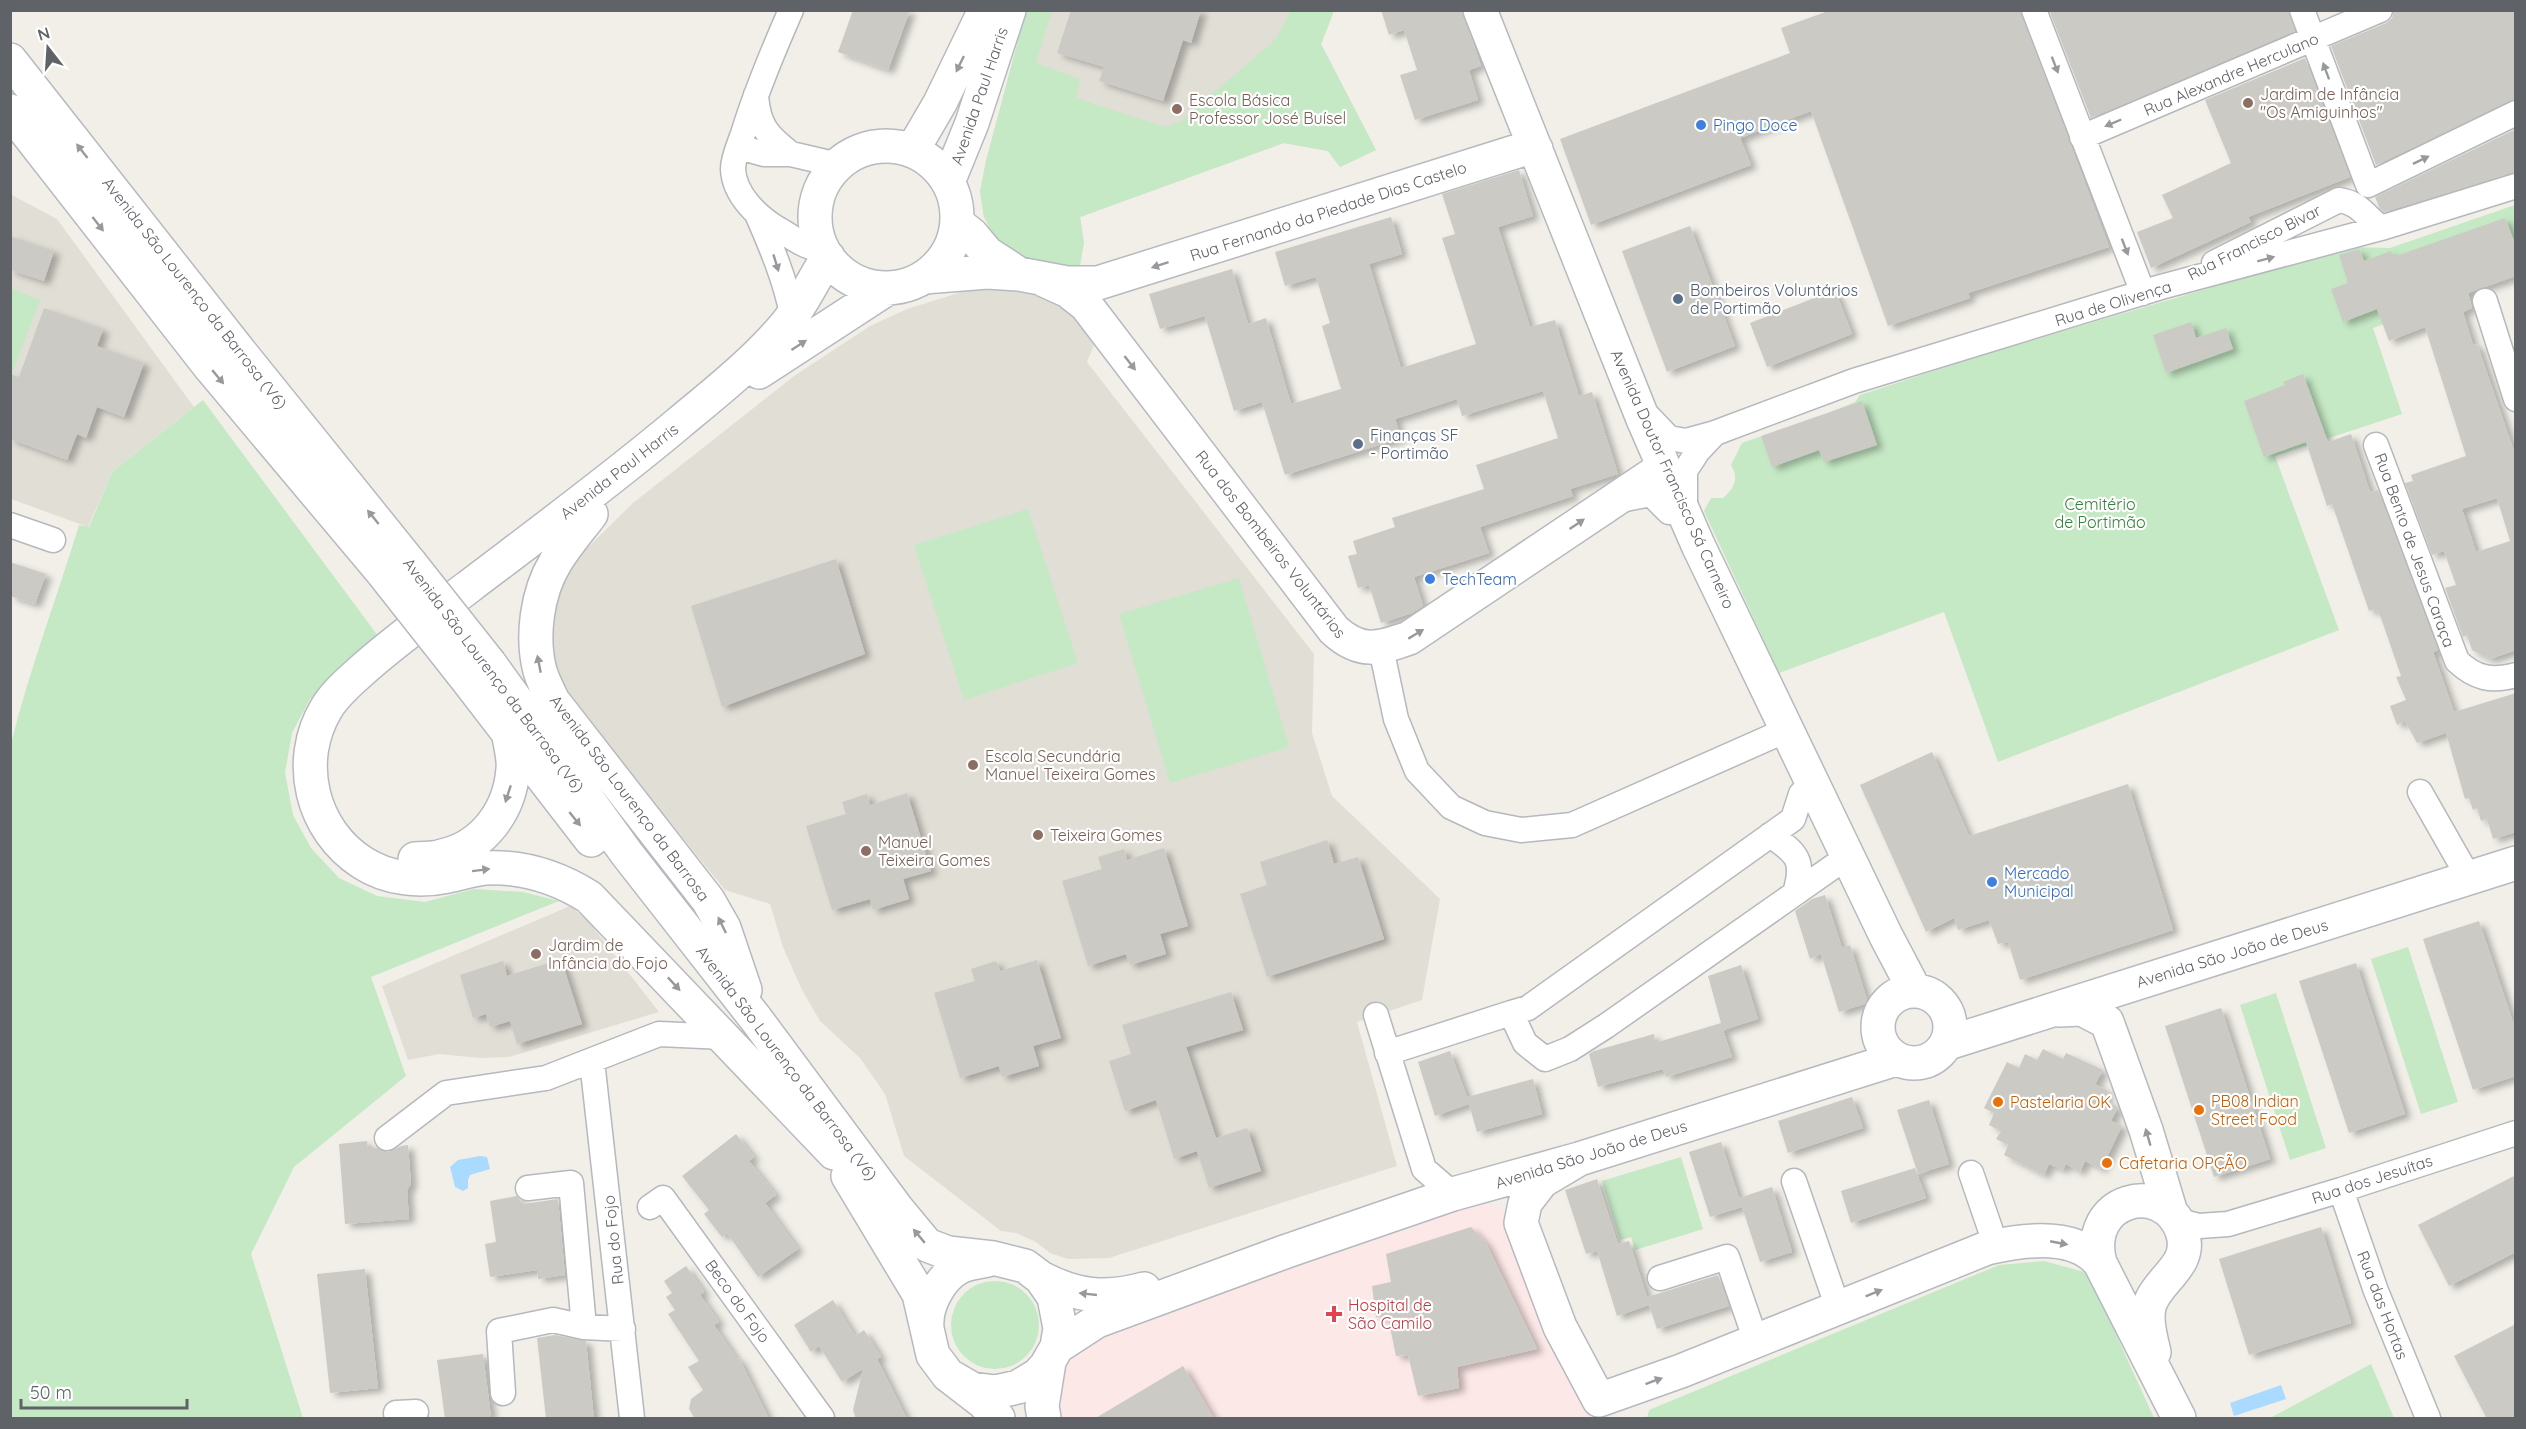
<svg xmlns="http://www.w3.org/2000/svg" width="2526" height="1429" font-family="Quicksand,sans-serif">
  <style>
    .education { fill: #e1ded6 }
    .medical { fill: #fce8e6 }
    .green { fill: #c5e8c5 }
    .water { fill: #aadaff }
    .building { fill: #cccac5; fill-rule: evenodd; filter: url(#shadow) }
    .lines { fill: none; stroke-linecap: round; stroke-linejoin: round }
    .street-casing { stroke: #b5b8bc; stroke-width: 27 }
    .secondary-casing { stroke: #b6babf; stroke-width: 36 }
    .street { stroke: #fff; stroke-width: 24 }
    .secondary { stroke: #fff; stroke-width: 33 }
    .secondary-bridge-casing { stroke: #b6babf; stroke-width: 36; stroke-linecap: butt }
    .secondary-bridge { stroke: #fff; stroke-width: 33 }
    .oneway { fill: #979a9d }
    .education-dot { fill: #8d6e63; stroke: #fff; stroke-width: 2 }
    .shop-dot { fill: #3f7fe0; stroke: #fff; stroke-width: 2 }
    .service-dot { fill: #5c6f8a; stroke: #fff; stroke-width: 2 }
    .food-dot { fill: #e8710a; stroke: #fff; stroke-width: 2 }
    .health-dot { fill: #e0444e; stroke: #fff; stroke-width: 2 }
    .labels { text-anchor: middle; stroke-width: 4.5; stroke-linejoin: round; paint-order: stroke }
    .street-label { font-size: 16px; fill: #5f6368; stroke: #fff }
    .education-label { font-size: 16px; fill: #785e54; stroke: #fff; text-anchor: start }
    .shop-label { font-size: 16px; fill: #366cbe; stroke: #fff; text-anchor: start }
    .service-label { font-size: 16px; fill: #4e5e75; stroke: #fff; text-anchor: start }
    .park-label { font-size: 16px; fill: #348238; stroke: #fff }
    .food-label { font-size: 16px; fill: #c56008; stroke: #fff; text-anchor: start }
    .health-label { font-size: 16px; fill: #be3a42; stroke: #fff; text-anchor: start }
  </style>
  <defs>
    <filter id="shadow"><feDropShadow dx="6" dy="4" stdDeviation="3" flood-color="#0004"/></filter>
  </defs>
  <rect width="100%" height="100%" fill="#f1efe8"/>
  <!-- education -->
  <path class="education" d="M1026 11H1334L1321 44 1376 150 1340 167 1328 151 1284 143 1080 217 1084 243 984 217 980 192 986 161Z
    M10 194 57 219 194 407 112 472 88 527 11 499Z
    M984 285 1047 293 1098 335 1087 362 1314 654 1312 733 1332 796 1440 899 1422 1000 1357 1022 1397 1166 1109 1258 1068 1259 1050 1253 1036 1242 1016 1233 1001 1231 904 1156 885 1094 860 1058 820 1021 802 990 783 947 770 904 725 890 583 715 565 691 555 664 552 633 556 601 573 562 633 503 794 376 870 326 907 309Z
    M570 906 588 921 659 1012 509 1057 480 1058 439 1054 408 1060 382 986Z"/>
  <!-- medical -->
  <path class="medical" d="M1479 1201 1516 1213 1560 1327 1609 1418H1044L1057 1347Z"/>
  <!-- green -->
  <path class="green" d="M1026 11H1052L1036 63 1080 79 1076 98 1165 127 1181 121 1275 40 1291 11H1334L1321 44 1376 150 1340 167 1328 151 1284 143 1080 217 1084 243 1079 271 1019 261 995 239 984 217 980 192 986 161Z
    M2515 205V276L2373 328 2402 414 2275 456 2339 630 1998 762 1944 612 1779 673 1704 511 1711 498H1723C1735 488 1739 478 1731 465L1742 443 1833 411 1855 402 1860 395 1989 353 2349 247 2390 248Z
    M11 288 40 300 11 376Z
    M203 400 378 636 310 699 292 733 285 773 293 815 311 848 339 878 377 896 425 902 474 889 523 892 559 901 371 977 406 1076 294 1167 251 1254 303 1418H11V744C29 670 57 598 79 525L89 527 112 472Z
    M1028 509 1078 663 964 700 914 545Z
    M1239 578 1289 747 1170 783 1119 614Z
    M2408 947 2458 1102 2421 1114 2371 959Z
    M2276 993 2326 1148 2290 1160 2240 1005Z
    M1681 1157 1703 1229 1635 1250 1631 1237 1620 1240 1602 1181Z
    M2044 1261 2088 1273 2154 1418H1647L1649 1410 1999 1265Z
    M951 1325a44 44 0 1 1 88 0a44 44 0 1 1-88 0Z
    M2371 1364 2394 1418H2270Z"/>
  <!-- water -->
  <path class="water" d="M480 1156 487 1157 490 1169 470 1175 468 1180V1188L463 1191 455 1187 450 1167 458 1160Z
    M2281 1385 2286 1399 2234 1416 2230 1403Z"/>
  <!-- building -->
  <path class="building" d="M853 10H910L888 70 838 52Z
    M1071 10H1201L1191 43 1183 40 1163 101 1099 81 1104 67 1057 53Z
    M1381 10H1462L1481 66 1469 70 1478 100 1415 120 1400 75 1417 70 1404 30 1389 35Z
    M1831 10H2020L2109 247 1968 293 1970 298 1888 326 1811 111 1740 138 1751 165 1591 225 1560 139 1790 53 1781 28Z
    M2049 10H2288L2295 31 2091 118Z
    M2394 10 2516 11V99L2376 165 2331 46 2386 23 2392 18Z
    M2305 58 2350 177 2248 217 2251 222 2151 268 2137 232 2173 218 2162 195 2231 163 2205 100Z
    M2516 129V172L2384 212 2380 209 2375 197Z
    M1519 170 1533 216 1498 227 1530 327 1555 320 1579 396 1592 392 1618 474 1570 489 1573 496 1480 527 1489 553 1414 577 1423 606 1412 613 1381 623 1369 585 1358 588 1348 556 1357 554 1353 541 1395 527 1392 518 1484 489 1476 465 1558 438 1543 391 1462 416 1457 399 1395 419 1401 438 1285 475 1262 402 1234 411 1205 316 1160 329 1149 294 1232 269 1248 324 1266 318 1291 404 1341 389 1322 326 1330 323 1316 277 1285 286 1275 252 1391 217 1402 254 1369 264 1401 368 1476 344 1442 238 1455 234 1442 194Z
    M2505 218 2516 246V276L2468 293 2472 308 2463 312 2473 345 2477 344 2516 457V650L2490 659 2472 650 2467 635 2463 637 2445 588 2456 585 2444 551 2432 555 2405 483 2413 481 2411 475 2466 456 2425 327 2389 341 2377 309 2343 322 2331 289 2348 283 2339 255 2359 249 2364 261 2391 251 2393 257ZM2497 498 2510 541 2476 552 2462 509Z
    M1690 226 1735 346 1667 372 1622 251Z
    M10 236 54 251 44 281 10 270Z
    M1835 290 1852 334 1767 367 1750 323Z
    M44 308 103 329 97 346 144 363 124 417 97 407 86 438 77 434 67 460 10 439V374L19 377Z
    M2191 322 2196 338 2226 328 2233 349 2166 373 2153 335Z
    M2303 374 2328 442 2351 434 2370 492 2378 490 2438 650 2433 652 2454 712 2516 693V832L2493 839 2487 819 2481 821 2477 808 2473 810 2469 798 2465 799 2446 733 2417 743 2405 721 2397 725 2390 706 2406 700 2396 677 2401 676 2381 618 2376 609 2369 611 2332 504 2327 506 2306 442 2264 457 2244 401 2285 385 2283 382Z
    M1862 401 1877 445 1824 462 1819 450 1772 467 1761 436Z
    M836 559 865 654 722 707 691 606Z
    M10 562 46 574 35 604 10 596Z
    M1932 752 1969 836 2128 784 2173 930 2020 980 2008 942 1998 944 1989 920 1958 930 1954 918 1926 932 1860 785Z
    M907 793 931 871 903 879 909 899 873 910 870 899 832 910 806 826 846 814 842 802 867 794 870 805Z
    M1327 840 1334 864 1358 857 1384 939 1267 977 1240 894 1267 885 1260 862Z
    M1164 848 1188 926 1160 934 1166 954 1130 965 1126 954 1088 966 1062 881 1102 869 1098 857 1124 849 1127 860Z
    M1825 895 1842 948 1850 945 1868 1003 1839 1012 1821 954 1810 959 1795 911 1812 899Z
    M2479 921 2516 1031V1076L2473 1090 2423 939Z
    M561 959 582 1024 517 1044 510 1021 490 1027 486 1014 473 1018 460 975 503 961 507 976Z
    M1037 960 1061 1038 1033 1046 1039 1066 1002 1077 999 1066 960 1078 934 993 975 981 971 969 996 961 1000 971Z
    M2356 963 2405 1114 2349 1133 2299 981Z
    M1741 965 1758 1019 1723 1030 1732 1057 1666 1077 1663 1069 1598 1087 1589 1054 1594 1051 1654 1034 1655 1043 1721 1023 1708 976Z
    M1231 992 1243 1030 1186 1047 1216 1138 1247 1128 1261 1171 1209 1188 1197 1151 1174 1159 1156 1100 1125 1111 1109 1061 1131 1054 1122 1025Z
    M2221 1008 2270 1159 2214 1177 2165 1026Z
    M2043 1049 2063 1059 2066 1053 2103 1070 2095 1084 2108 1091 2104 1100 2118 1107 2111 1121 2122 1126 2101 1169 2085 1161 2080 1172 2066 1164 2063 1170 2049 1164 2044 1175 2004 1155 2008 1145 1996 1139 2001 1131 1989 1125 1994 1113 1984 1108 2007 1062 2019 1068 2025 1054 2037 1060Z
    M1450 1051 1467 1097 1533 1079 1542 1114 1477 1132 1469 1104 1435 1116 1418 1062Z
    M1852 1097 1863 1128 1788 1153 1778 1121Z
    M1929 1100 1949 1164 1918 1174 1897 1110Z
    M736 1134 754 1157 749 1161 776 1195 765 1203 798 1249 758 1277 727 1233 722 1237 704 1214 709 1210 682 1176Z
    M367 1141 368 1148H377L388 1152 401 1146 408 1145 411 1184 407 1190 409 1219 345 1224 339 1144Z
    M1721 1142 1739 1198 1772 1187 1792 1252 1760 1262 1742 1207 1710 1217 1689 1152Z
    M1915 1168 1926 1198 1851 1223 1841 1191Z
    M2516 1175V1252L2449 1286 2418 1225Z
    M1597 1179 1618 1244 1629 1241 1647 1297 1718 1275 1729 1306 1657 1329 1649 1305 1617 1316 1597 1251 1586 1254 1565 1190Z
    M517 1196 523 1204 558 1199 565 1275 538 1279 537 1270 490 1277 485 1244 496 1242 490 1201Z
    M1471 1227 1486 1243 1537 1349 1457 1367 1459 1388 1418 1396 1408 1355 1396 1356 1388 1317H1376L1372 1286 1391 1282 1386 1254Z
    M2321 1227 2351 1323 2249 1355 2219 1259Z
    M686 1266 704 1292 700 1295 719 1322 714 1325 737 1359 739 1358 769 1419H695L689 1409 691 1399 703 1390 688 1367 699 1361 668 1314 675 1310 666 1297 672 1293 664 1281Z
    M365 1269 378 1388 330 1393 317 1274Z
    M833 1300 855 1336 864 1330 881 1357 877 1359 907 1419H856L853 1410 863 1369 842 1382 819 1346 811 1352 794 1325Z
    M2516 1324V1419H2487L2454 1356Z
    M555 1335 586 1341 594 1419H546L537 1338Z
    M483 1354 491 1417 445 1419 437 1360Z
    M1183 1366 1214 1419H1094Z"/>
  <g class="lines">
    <!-- street casing -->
    <g class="street-casing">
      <path id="street" d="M791 10C773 51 756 91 743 134 739 145 733 158 733 169 734 195 758 217 778 229 793 237 805 249 823 249
        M2034 10 2143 293
        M2302 10 2368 185
        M756 95C758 125 767 136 791 154
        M2082 137 2380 10
        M739 147 764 154H791L838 165
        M2368 185 2516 113
        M757 214C771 246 785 279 792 314
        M2214 263 2339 200C2360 203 2365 216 2381 228
        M2485 301 2516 399
        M1648 416 1669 438 1686 441 1715 433 1854 381 2161 287 2381 228 2516 186
        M2376 445 2457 661C2475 678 2491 682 2516 675
        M1620 500 1651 494 1669 512
        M1685 504V471L1698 451 1715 433
        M10 525 53 540
        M1381 648 1396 719 1417 771 1451 807 1485 823 1521 830 1572 825 1773 736
        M2420 792 2469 878
        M1770 835C1797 853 1805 860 1795 893
        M1511 1013 1528 1008 1793 819 1801 794
        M1376 1015 1424 1169 1453 1194
        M1387 1053 1511 1013 1525 1043 1545 1059 1570 1049 1606 1026 1834 866
        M592 1061 632 1418
        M387 1138 446 1093 546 1078 659 1034 724 1037
        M1971 1173 1996 1246
        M1794 1181 1838 1308
        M528 1188 571 1183 584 1327
        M2341 1190 2376 1291 2428 1418
        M650 1207 663 1198 822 1418
        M2176 1220 2199 1226 2228 1224 2341 1190 2516 1133
        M1660 1278 1727 1257 1756 1341
        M503 1393 499 1331 553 1320 584 1327 623 1329
        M397 1418 396 1413 416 1412"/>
    </g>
    <!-- secondary casing -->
    <g class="secondary-casing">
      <path id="secondary" d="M1480 10 1643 419 1698 545 1886 936 1915 991
        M10 60 236 347 410 563
        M10 111 210 367 383 573
        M815 217a71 71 0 1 1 142 0a71 71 0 1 1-142 0Z
        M912 151 940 103 985 10
        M948 182 972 123 1009 10
        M957 223 972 235 987 253 1019 274
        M828 257C813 280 801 307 784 327 753 363 715 393 679 423 610 481 538 534 467 588 430 616 393 642 359 673 347 684 334 695 326 709 295 761 311 830 363 863 388 879 419 882 448 876 460 874 473 869 485 868 523 866 557 877 589 897L834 1153
        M924 277 987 272 1019 274 1067 283H1098L1521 150 1536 149
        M1044 280 1068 291 1086 305 1334 630C1360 654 1378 649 1409 638L1664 467
        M759 372 888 288
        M591 514C579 530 565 546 555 563 537 593 531 637 540 671 543 681 548 691 553 701L708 900 724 928 745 990
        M490 664 627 854 756 1019 898 1210 927 1245 948 1253 993 1258 1025 1266 1041 1278 1054 1297 1060 1328 1057 1347 1046 1366 1038 1375 1018 1387 995 1392 972 1389 948 1375
        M462 673 591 840
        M415 859C424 858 434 859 442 856 484 847 510 810 513 769 514 759 511 747 509 737
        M1878 1027a36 36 0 1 1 72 0a36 36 0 1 1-72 0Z
        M2059 1010 2082 1009 2107 1022 2146 1130 2171 1213
        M1948 1043 2516 863
        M1579 1159 1542 1181 1525 1203 1521 1223 1560 1327 1599 1400 1681 1371 1987 1248C2021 1240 2075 1232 2100 1263L2179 1418
        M848 1176 919 1294 933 1355 948 1375 983 1402 998 1418
        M2100 1263C2083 1199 2163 1178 2182 1231 2193 1263 2164 1275 2152 1299 2144 1314 2150 1336 2154 1352
        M1041 1278C1076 1296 1105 1300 1144 1289
        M927 1328C925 1306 940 1277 960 1267 968 1263 979 1262 988 1260
        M1057 1347 1097 1321 1287 1251 1453 1194 1579 1159 1896 1059
        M1044 1418 1042 1406 1049 1362"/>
    </g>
    <!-- street -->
    <use href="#street" class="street"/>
    <!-- secondary -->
    <use href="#secondary" class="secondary"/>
    <!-- secondary-bridge casing -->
    <g class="secondary-bridge-casing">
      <path id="secondary-bridge" d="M410 563 490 664
        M383 573 462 673"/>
    </g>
    <!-- secondary-bridge -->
    <use href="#secondary-bridge" class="secondary-bridge"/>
  </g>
  <!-- one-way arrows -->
  <defs><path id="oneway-solid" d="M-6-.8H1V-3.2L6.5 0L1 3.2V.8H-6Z" transform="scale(1.5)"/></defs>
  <g class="oneway">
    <use href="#oneway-solid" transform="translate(960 64) rotate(116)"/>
    <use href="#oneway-solid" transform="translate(2055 65) rotate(69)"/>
    <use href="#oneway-solid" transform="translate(2326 71) rotate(-110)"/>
    <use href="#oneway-solid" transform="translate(2113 123) rotate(157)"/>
    <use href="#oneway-solid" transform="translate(82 151) rotate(-128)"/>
    <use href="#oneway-solid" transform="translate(2421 160) rotate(-26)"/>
    <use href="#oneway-solid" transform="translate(98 224) rotate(52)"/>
    <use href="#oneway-solid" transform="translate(2125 247) rotate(69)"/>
    <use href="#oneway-solid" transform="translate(2266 259) rotate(-15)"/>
    <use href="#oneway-solid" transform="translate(776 263) rotate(73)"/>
    <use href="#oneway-solid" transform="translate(1160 265) rotate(162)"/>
    <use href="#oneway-solid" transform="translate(799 345) rotate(-33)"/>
    <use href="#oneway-solid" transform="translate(1130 363) rotate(52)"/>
    <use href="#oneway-solid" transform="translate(218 377) rotate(50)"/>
    <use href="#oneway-solid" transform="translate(373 517) rotate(-129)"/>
    <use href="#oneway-solid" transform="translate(1577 524) rotate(-34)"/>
    <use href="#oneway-solid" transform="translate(1416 634) rotate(-31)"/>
    <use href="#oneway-solid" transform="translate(539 664) rotate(-101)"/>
    <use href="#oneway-solid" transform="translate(508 794) rotate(108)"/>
    <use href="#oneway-solid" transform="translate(575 819) rotate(51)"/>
    <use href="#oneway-solid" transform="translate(481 870) rotate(-7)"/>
    <use href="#oneway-solid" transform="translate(722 925) rotate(-116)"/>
    <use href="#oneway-solid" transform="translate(674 984) rotate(47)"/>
    <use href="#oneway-solid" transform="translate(2148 1137) rotate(-106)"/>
    <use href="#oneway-solid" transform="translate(919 1236) rotate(-130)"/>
    <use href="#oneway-solid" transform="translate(2059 1243) rotate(11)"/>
    <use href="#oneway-solid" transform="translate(1874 1293) rotate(-22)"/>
    <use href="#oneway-solid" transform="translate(1088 1294) rotate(-174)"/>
    <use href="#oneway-solid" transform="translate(1654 1381) rotate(-20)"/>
  </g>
  <!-- markers -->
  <g class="education-dot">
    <circle cx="2248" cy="103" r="6"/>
    <circle cx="1177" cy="109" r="6"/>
    <circle cx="973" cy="765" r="6"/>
    <circle cx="1038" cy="835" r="6"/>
    <circle cx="866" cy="851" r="6"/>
    <circle cx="536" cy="954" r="6"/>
  </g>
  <g class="shop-dot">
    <circle cx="1701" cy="125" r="6"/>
    <circle cx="1430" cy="579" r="6"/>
    <circle cx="1992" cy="882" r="6"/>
  </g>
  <g class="service-dot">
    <circle cx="1678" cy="299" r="6"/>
    <circle cx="1358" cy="444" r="6"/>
  </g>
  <g class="food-dot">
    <circle cx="1998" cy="1102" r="6"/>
    <circle cx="2199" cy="1110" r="6"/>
    <circle cx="2107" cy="1163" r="6"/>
  </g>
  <path class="health-dot" d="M1331 1305h6v6h6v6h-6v6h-6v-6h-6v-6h6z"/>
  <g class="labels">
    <!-- street labels -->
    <g class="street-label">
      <text transform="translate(2231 74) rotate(-23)" y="6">Rua Alexandre Herculano</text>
      <text transform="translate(979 96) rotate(-71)" y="6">Avenida Paul Harris</text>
      <text transform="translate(1328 211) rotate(-18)" y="6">Rua Fernando da Piedade Dias Castelo</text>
      <text transform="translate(2254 242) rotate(-27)" y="6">Rua Francisco Bivar</text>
      <text transform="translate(195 293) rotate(52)" y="6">Avenida São Lourenço da Barrosa (V6)</text>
      <text transform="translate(2113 303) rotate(-17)" y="6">Rua de Olivença</text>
      <text transform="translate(619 471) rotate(-38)" y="6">Avenida Paul Harris</text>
      <text transform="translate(1673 479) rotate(66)" y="6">Avenida Doutor Francisco Sá Carneiro</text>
      <text transform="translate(1271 544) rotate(52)" y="6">Rua dos Bombeiros Voluntários</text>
      <text transform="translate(2415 550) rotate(70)" y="6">Rua Bento de Jesus Caraça</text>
      <text transform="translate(494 675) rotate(53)" y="6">Avenida São Lourenço da Barrosa (V6)</text>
      <text transform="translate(630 798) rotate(53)" y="6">Avenida São Lourenço da Barrosa</text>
      <text transform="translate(2232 953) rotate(-17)" y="6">Avenida São João de Deus</text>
      <text transform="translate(787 1063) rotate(53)" y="6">Avenida São Lourenço da Barrosa (V6)</text>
      <text transform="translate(1591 1154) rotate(-17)" y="6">Avenida São João de Deus</text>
      <text transform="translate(2372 1179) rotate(-18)" y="6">Rua dos Jesuítas</text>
      <text transform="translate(613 1240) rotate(-96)" y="6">Rua do Fojo</text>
      <text transform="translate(738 1301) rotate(54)" y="6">Beco do Fojo</text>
      <text transform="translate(2383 1305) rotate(69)" y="6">Rua das Hortas</text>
    </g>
    <!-- education labels -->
    <g class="education-label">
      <text x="2260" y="100">Jardim de Infância<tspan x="2260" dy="18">"Os Amiguinhos"</tspan></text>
      <text x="1189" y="106">Escola Básica<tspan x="1189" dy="18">Professor José Buísel</tspan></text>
      <text x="985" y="762">Escola Secundária<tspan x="985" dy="18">Manuel Teixeira Gomes</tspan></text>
      <text x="1050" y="841">Teixeira Gomes</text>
      <text x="878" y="848">Manuel<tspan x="878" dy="18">Teixeira Gomes</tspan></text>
      <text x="548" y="951">Jardim de<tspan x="548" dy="18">Infância do Fojo</tspan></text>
    </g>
    <!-- shop labels -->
    <g class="shop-label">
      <text x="1713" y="131">Pingo Doce</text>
      <text x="1442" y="585">TechTeam</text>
      <text x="2004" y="879">Mercado<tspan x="2004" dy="18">Municipal</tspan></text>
    </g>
    <!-- service labels -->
    <g class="service-label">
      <text x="1690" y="296">Bombeiros Voluntários<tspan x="1690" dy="18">de Portimão</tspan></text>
      <text x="1370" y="441">Finanças SF<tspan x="1370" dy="18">- Portimão</tspan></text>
    </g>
    <!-- park labels -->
    <g class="park-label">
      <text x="2100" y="510">Cemitério<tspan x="2100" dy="18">de Portimão</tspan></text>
    </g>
    <!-- food labels -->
    <g class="food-label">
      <text x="2211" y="1107">PB08 Indian<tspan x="2211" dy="18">Street Food</tspan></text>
      <text x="2010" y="1108">Pastelaria OK</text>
      <text x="2119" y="1169">Cafetaria OPÇÃO</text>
    </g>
    <!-- health labels -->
    <g class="health-label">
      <text x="1348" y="1311">Hospital de<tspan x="1348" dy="18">São Camilo</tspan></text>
    </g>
  </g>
  <!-- border -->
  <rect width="2526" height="1429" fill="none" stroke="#5f6368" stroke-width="24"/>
  <!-- north arrow -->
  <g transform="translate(48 48) rotate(343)" stroke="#ffffff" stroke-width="4.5" paint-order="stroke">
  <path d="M0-4.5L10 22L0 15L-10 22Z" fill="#5f6368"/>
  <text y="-9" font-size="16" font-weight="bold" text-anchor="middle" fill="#5f6368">N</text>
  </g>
  <!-- scale -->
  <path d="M21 1399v9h166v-9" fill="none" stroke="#5f6368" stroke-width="3"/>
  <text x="30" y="1399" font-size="18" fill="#5f6368" stroke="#ffffff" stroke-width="4.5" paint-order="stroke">50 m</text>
</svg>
